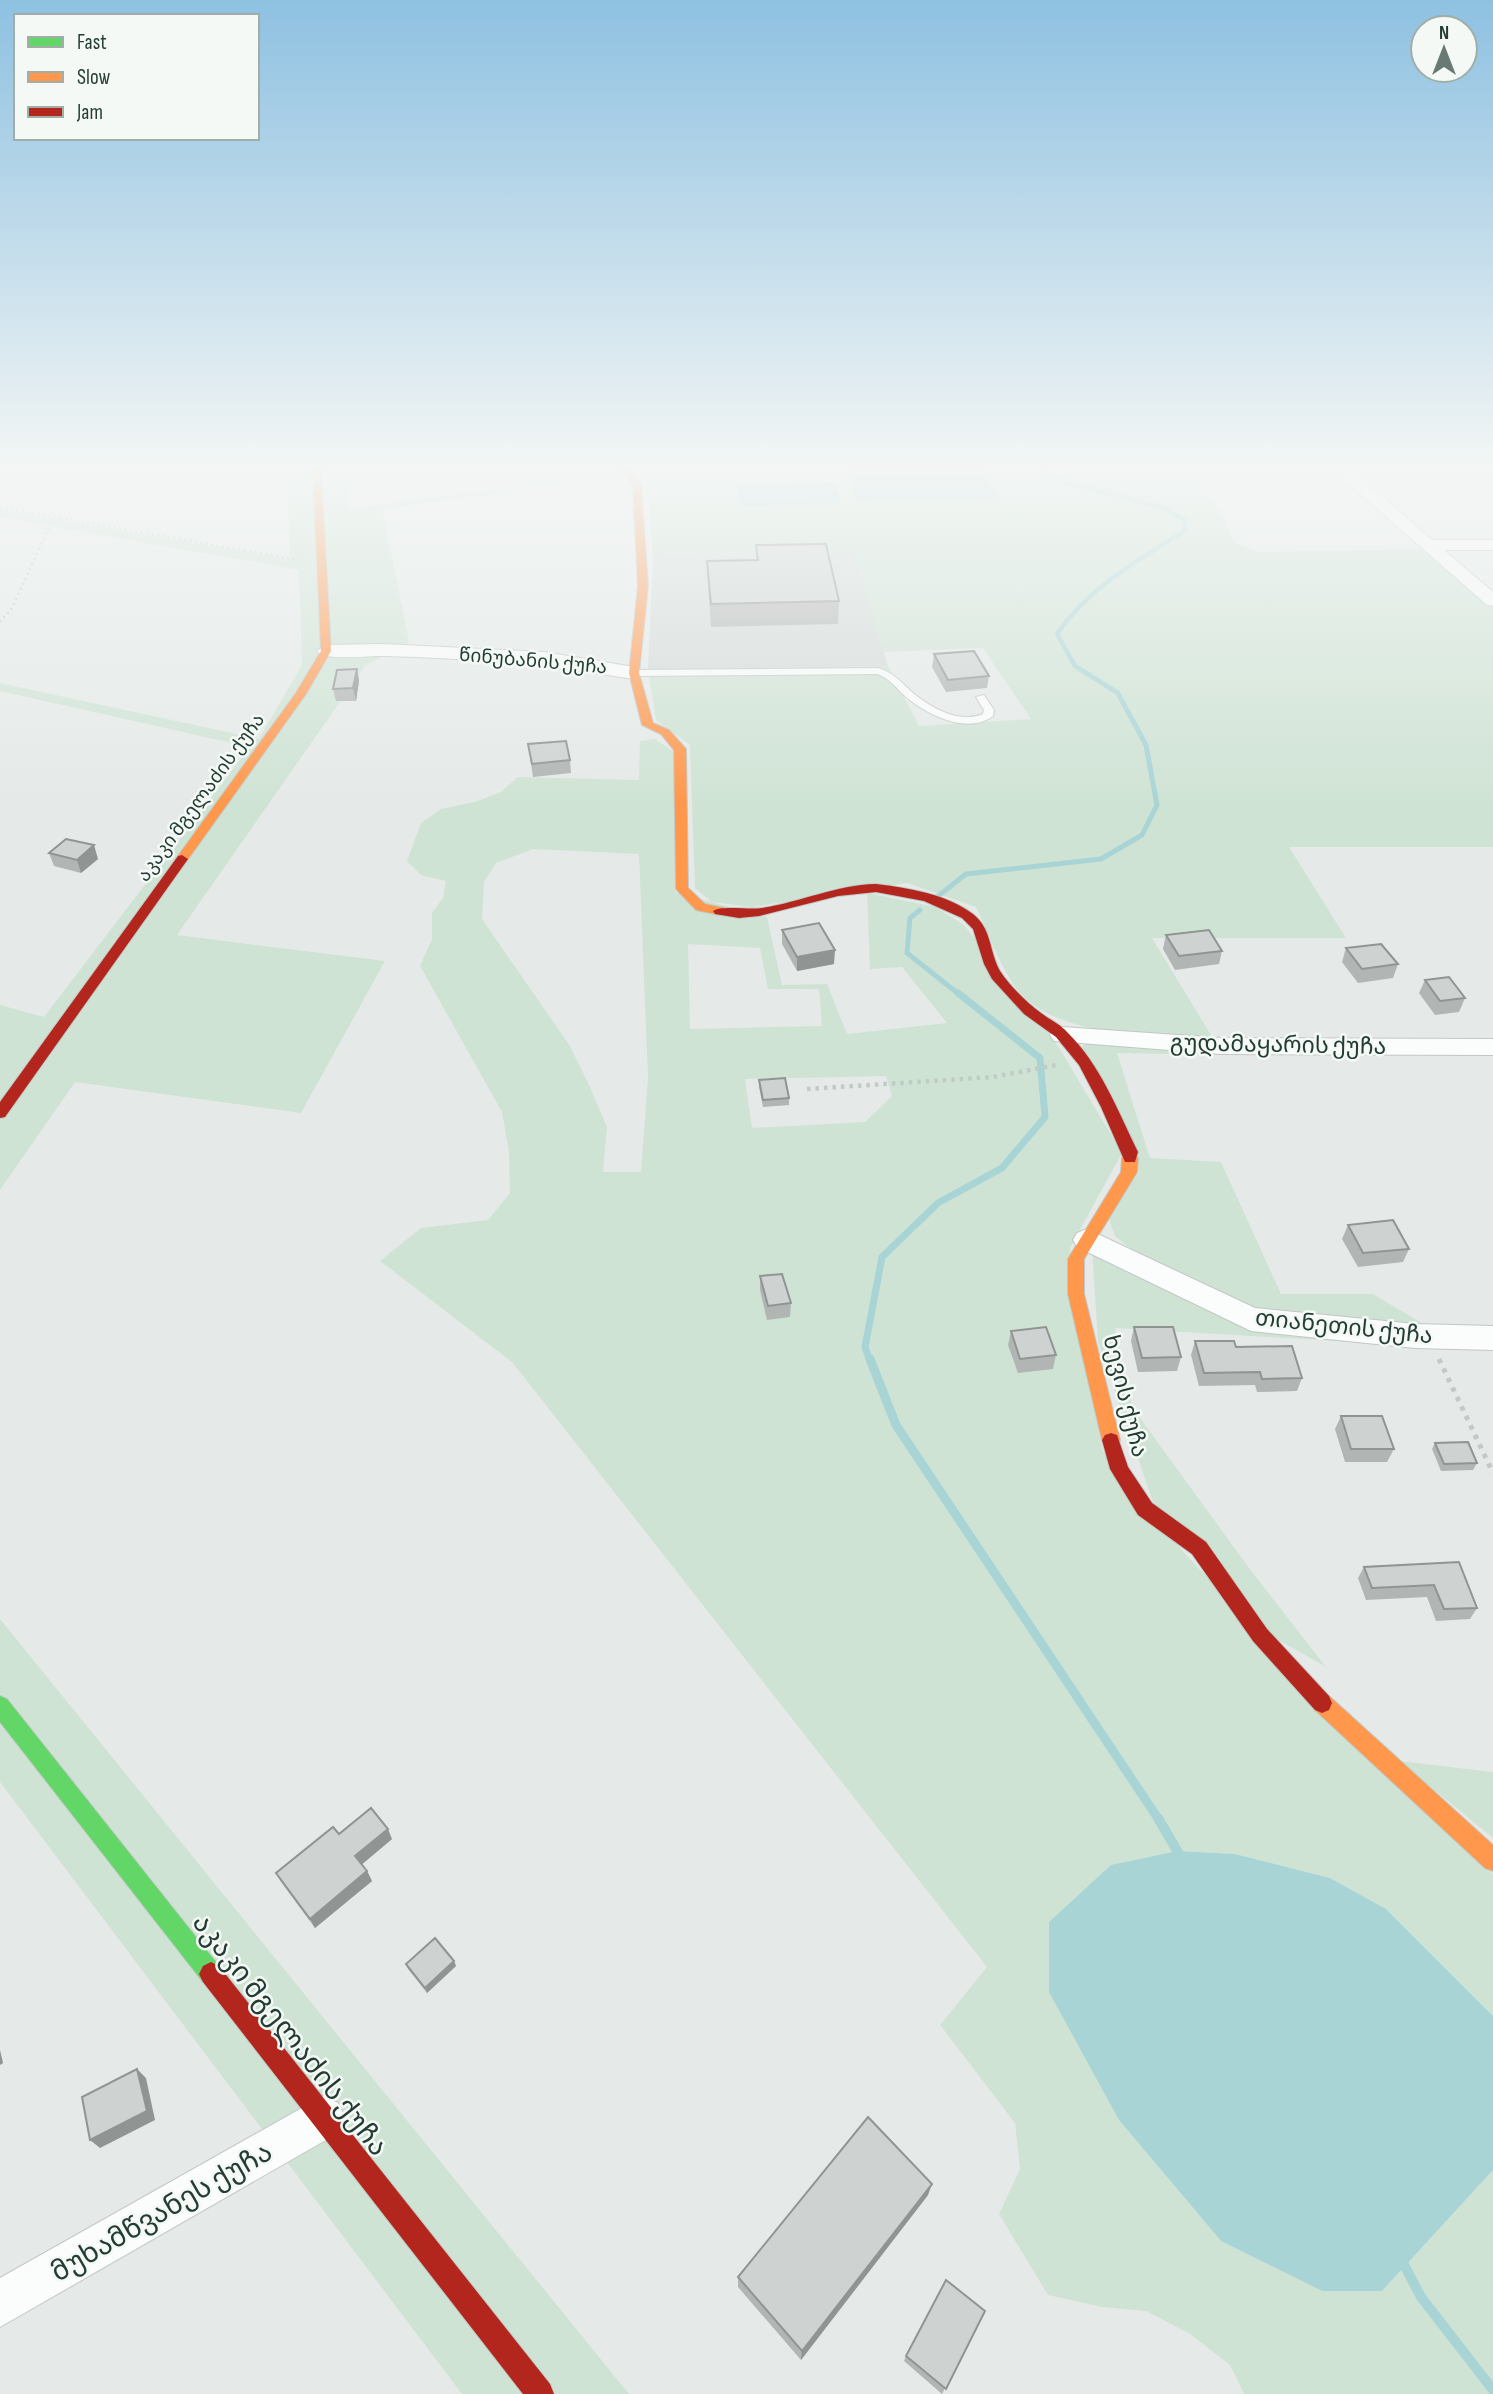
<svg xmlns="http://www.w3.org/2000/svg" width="1493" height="2394" font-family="'Sofia Sans Condensed','Noto Sans Georgian',sans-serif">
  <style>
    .built { fill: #d4dbd8 }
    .green { fill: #cfe3d4; fill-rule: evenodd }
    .water { fill: #a8d4d6 }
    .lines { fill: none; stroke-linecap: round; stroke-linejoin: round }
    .stream-far4 { stroke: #a8d4d6; stroke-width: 4.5 }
    .stream-far3 { stroke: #a8d4d6; stroke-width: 5 }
    .stream-far2 { stroke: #a8d4d6; stroke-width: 7 }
    .stream-far1 { stroke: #a8d4d6; stroke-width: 9 }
    .stream { stroke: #a8d4d6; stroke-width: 10 }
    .lane-casing { stroke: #c2c7c5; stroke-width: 2 }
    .street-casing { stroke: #c2c7c5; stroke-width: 2 }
    .fast-casing { stroke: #c1c8c5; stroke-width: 2 }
    .slow-casing { stroke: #c1c8c5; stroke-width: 2 }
    .jam-casing { stroke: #c1c8c5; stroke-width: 2 }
    .path-far2 { stroke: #c2cac6; stroke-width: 2.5; stroke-dasharray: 2 3.5; stroke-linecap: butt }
    .path-far1 { stroke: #c2cac6; stroke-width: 4.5; stroke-dasharray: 3.5 5; stroke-linecap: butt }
    .path { stroke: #c2cac6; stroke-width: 5; stroke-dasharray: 4.5 6; stroke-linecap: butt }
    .lane { fill: #fbfcfc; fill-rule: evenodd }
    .street { fill: #fbfcfc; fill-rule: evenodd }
    .fast { fill: #63d668; fill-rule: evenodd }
    .slow { fill: #ff974d; fill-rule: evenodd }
    .jam { fill: #b3261e; fill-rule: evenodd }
    .wall { fill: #b1b5b4 }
    .shaded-wall { fill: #909492 }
    .building { fill: #ced3d1; stroke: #909492; stroke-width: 2 }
    .labels { text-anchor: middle; stroke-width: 5; stroke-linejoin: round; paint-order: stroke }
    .far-street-label { font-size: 19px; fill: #243d34; stroke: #f4f9f6 }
    .street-label { font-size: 23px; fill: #243d34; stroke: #f4f9f6 }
    .near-street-label { font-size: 28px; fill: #243d34; stroke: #f4f9f6 }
  </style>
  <rect width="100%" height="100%" fill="#e5eae8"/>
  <!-- built -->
  <path class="built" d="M855 551 888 666 648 670 653 554Z"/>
  <!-- green -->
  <path class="green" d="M287 469H346L347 472 396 469 347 476 348 509 586 477 585 482 382 509 409 642 365 666 177 935 385 961 301 1113 75 1082 0 1190V1005L44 1017 250 747 0 691V683L259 739 302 665 299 570 0 517V510L290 559Z
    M831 469H848L858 501 996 499 983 469H1183L1200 484 1224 517 1230 535 1238 544 1258 552 1425 549 1493 606V847H1289L1346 938H1152L1214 1040C1156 1035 1049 1039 1013 984 998 961 988 932 976 907L907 883 752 907 712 902 695 888 690 745 656 720 648 670 888 666 919 726 1031 719 983 648 883 652 855 551 653 554 648 493 642 480 835 476ZM737 486 841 502 740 506Z
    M655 739 674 752 675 892 767 917 782 985 827 984 847 1034 947 1023 902 967 870 969 867 893 936 907 965 926 1058 1046 1122 1153 1070 1248 1102 1450 1187 1556 1493 1874V2016L1386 1909 1330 1878 1235 1854 1178 1851 1119 2120 1221 2241 1322 2291H1382L1493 2170V2394H1244L1230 2365 1190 2334 1146 2311 1102 2307 1048 2295 999 2214 1020 2169 1015 2123 940 2025 987 1967 512 1362 380 1261 421 1228 488 1220 510 1193 509 1152 502 1112 420 966 432 939V913L443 898 446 881 421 875 407 861 421 823 441 809 475 802 501 792 518 777 639 780 640 741ZM533 849 639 854 648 1078 641 1172H603L607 1127 589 1085 570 1046 482 919 484 882 496 863ZM688 944 760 948 768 989H819L822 1026 690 1029ZM886 1076 892 1096 865 1122 752 1128 745 1079Z
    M1094 1040 1215 1051 1222 1055 1117 1053 1150 1158 1221 1162 1281 1294H1373L1430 1328 1250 1314 1138 1255 1115 1236 1107 1214 1139 1172 1082 1046Z
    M1092 1249 1249 1325 1424 1346 1115 1328 1132 1407 1249 1568 1326 1667 1277 1639 1153 1502 1098 1342Z
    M0 1619 629 2394H462L0 1782Z
    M1399 1761 1493 1772V1838Z"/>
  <!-- water -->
  <path class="water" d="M848 469H983L997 499 857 501Z
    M836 482 841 503 740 506 737 485Z
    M1178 1851 1235 1854 1330 1878 1386 1909 1493 2016V2170L1382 2291H1322L1221 2241 1119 2120 1049 1992V1922L1111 1865Z"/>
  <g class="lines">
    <!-- stream-far4 -->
    <path class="stream-far4" d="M1039 469 1069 484 1161 507 1184 520 1186 530C1138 561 1090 586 1057 634L1075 666 1118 693 1123 703"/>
    <!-- stream-far3 -->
    <path class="stream-far3" d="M937 897 966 874 1101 859 1142 835 1157 805 1146 745 1122 701
      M920 910 910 918 907 953 960 995"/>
    <!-- stream-far2 -->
    <path class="stream-far2" d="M870 1361 865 1347 882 1257 938 1203 1002 1168 1045 1117 1040 1058 958 993"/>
    <!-- stream-far1 -->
    <path class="stream-far1" d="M870 1359 896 1425 1159 1820"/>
    <!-- stream -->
    <path class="stream" d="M1158 1818 1182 1859
      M1401 2259 1421 2297 1493 2390"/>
    <!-- lane casing -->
    <g class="lane-casing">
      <path id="lane" d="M878 668C894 673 901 682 913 693 931 708 960 724 983 714L984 710 976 697 984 695 994 710 993 716C968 735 928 715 907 698 897 689 891 679 877 674L634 676 629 673 634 670Z"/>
    </g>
    <!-- street casing -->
    <g class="street-casing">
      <path id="street" d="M1332 469H1350L1432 540H1493V550H1444L1493 592V606L1487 605Z
        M383 644 544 652 634 667 644 673 634 679C550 665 469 658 384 656 369 655 325 662 317 651L326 645Z
        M1063 1027 1221 1038 1493 1039V1055L1221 1054 1054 1041 1050 1035 1054 1029Z
        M1087 1229 1255 1308 1415 1324 1493 1326V1350L1415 1348 1251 1331 1077 1247 1073 1240 1077 1233Z
        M323 2096 338 2103 345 2118 338 2133 0 2327V2278Z"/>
    </g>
    <!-- fast casing -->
    <g class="fast-casing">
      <path id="fast" d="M0 1696 7 1699 219 1966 223 1974 219 1982 211 1986 203 1982 0 1722Z"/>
    </g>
    <!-- slow casing -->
    <g class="slow-casing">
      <path id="slow" d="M313 469H321L331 651 306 694 186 862H178V856L296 693 321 651Z
        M620 469H629L641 485 648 586 639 673 653 723 669 730 686 749 688 888 705 904 725 908 727 911 720 915 696 910 676 889 674 750 661 734 642 725 629 673 638 586 633 485Z
        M1130 1153 1138 1158 1137 1172 1084 1259V1294L1120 1440 1117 1445 1111 1447 1105 1445 1102 1440 1068 1294V1259L1121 1172 1122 1158Z
        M1322 1693 1329 1696 1493 1845V1871L1485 1868 1315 1710 1312 1703 1315 1696Z"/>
    </g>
    <!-- jam casing -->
    <g class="jam-casing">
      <path id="jam" d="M182 855 188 859 5 1117 0 1118V1102L178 856Z
        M876 884C908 888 947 894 973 914 992 929 989 951 1000 971 1010 986 1027 1003 1041 1013 1050 1020 1060 1024 1067 1032 1100 1064 1118 1111 1138 1152L1135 1162H1125L1101 1107 1079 1065 1056 1037 1024 1014 992 979 984 964 973 929 962 918 924 901 876 892 838 896 759 916 739 918 715 914 713 911C721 905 749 910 762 908 801 902 836 885 876 884Z
        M1111 1433 1117 1435 1128 1467 1152 1503 1206 1542 1267 1629 1329 1696 1332 1703 1329 1710 1322 1713 1315 1710 1253 1641 1192 1554 1138 1515 1110 1469 1102 1440 1105 1435Z
        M211 1962 219 1966 550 2384 554 2394H523L203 1982 199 1974 203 1966Z"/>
    </g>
    <!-- path-far2 -->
    <path class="path-far2" d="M0 507 299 560
      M0 622 12 608 54 516"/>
    <!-- path-far1 -->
    <path class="path-far1" d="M807 1089 993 1077 1056 1065"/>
    <!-- path -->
    <path class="path" d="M1439 1359 1493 1473"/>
    <!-- lane -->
    <use href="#lane" class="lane"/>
    <!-- street -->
    <use href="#street" class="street"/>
    <!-- fast -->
    <use href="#fast" class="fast"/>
    <!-- slow -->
    <use href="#slow" class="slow"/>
    <!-- jam -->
    <use href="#jam" class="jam"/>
  </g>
  <!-- wall -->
  <path class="wall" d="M756 545 839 601 838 624 711 627 708 584 707 561 756 560Z
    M934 654 989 676 987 688 946 692 932 667Z
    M357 669 359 681 356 701H336L333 689Z
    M528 744 570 760 571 773 533 777Z
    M49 853 98 859 81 873 54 866Z
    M782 930 834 964 797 971 782 944Z
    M1166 935 1222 951 1219 964 1175 970 1163 949Z
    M1346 948 1398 964 1393 978 1358 983 1342 962Z
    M1425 980 1465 998 1459 1012 1435 1015 1419 993Z
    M759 1080 789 1098V1105L763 1107 759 1087Z
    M1348 1225 1409 1249 1403 1262 1358 1267 1342 1239Z
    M760 1276 791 1303 790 1317 767 1320 760 1290Z
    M1134 1327 1181 1357 1177 1371 1138 1372 1131 1341Z
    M1011 1331 1056 1355 1053 1369 1018 1373 1008 1345Z
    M1195 1341 1236 1347 1302 1378 1297 1391 1257 1392 1255 1385 1199 1386 1191 1355Z
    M1341 1416 1394 1449 1387 1462H1345L1335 1429Z
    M1435 1443 1477 1463 1473 1470 1441 1471 1432 1449Z
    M1459 1562 1477 1608 1470 1619 1436 1621 1427 1597 1366 1600 1358 1578 1364 1567Z
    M339 1834 392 1839 362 1864 367 1871 372 1881 315 1928 281 1882 276 1873Z
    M454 1961 456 1966 427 1993 408 1969 406 1964Z
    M928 2195 801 2360 738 2287V2277Z
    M985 2311 942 2394 904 2361 906 2356Z"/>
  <!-- shaded-wall -->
  <path class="shaded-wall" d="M357 669 359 681 356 701 353 688Z
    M94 845 98 859 81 873 77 860Z
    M835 950 834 964 797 971V957Z
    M388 1829 392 1839 360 1866 355 1856Z
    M367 1871 372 1881 315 1928 310 1919Z
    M454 1961 456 1966 427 1993 425 1988Z
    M0 2050 3 2063 0 2065Z
    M137 2069 146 2078 155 2120 100 2148 90 2140Z
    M932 2184 928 2195 801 2360 802 2351Z"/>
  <!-- building -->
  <path class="building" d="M826 544 839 601 711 604 707 561 758 560 756 545Z
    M974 651 989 676 948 680 934 654Z
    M357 669 353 688 333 689 337 670Z
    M566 741 570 760 532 764 528 744Z
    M66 839 94 845 77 860 49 853Z
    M819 923 835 950 797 957 782 930Z
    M1209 930 1222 951 1179 956 1166 935Z
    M1381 944 1398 964 1362 969 1346 948Z
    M1449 977 1465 998 1440 1001 1425 980Z
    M785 1078 789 1098 763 1100 759 1080Z
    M1393 1220 1409 1249 1363 1253 1348 1225Z
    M782 1274 791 1303 768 1306 760 1276Z
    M1046 1327 1056 1355 1020 1359 1011 1331Z
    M1134 1327H1173L1181 1357 1142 1358Z
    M1195 1341H1234L1236 1347 1292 1346 1302 1378 1262 1379 1260 1372 1204 1373Z
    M1341 1416H1382L1394 1449H1351Z
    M1468 1442 1477 1463 1444 1464 1435 1443Z
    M1459 1562 1477 1608 1444 1609 1434 1585 1372 1588 1364 1567Z
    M371 1808 388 1829 355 1856 367 1871 310 1919 276 1873 333 1827 339 1834Z
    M435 1938 454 1961 425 1988 406 1964Z
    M137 2069 147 2111 90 2140 82 2097Z
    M868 2117 932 2184 802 2351 738 2277Z
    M946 2280 985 2311 946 2389 906 2356Z"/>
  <!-- sky -->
  <linearGradient id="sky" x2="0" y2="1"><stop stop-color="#8ec1e1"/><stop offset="0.58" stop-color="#f3f6f5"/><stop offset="1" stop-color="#f3f6f5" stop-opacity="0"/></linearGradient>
  <rect width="1493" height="804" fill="url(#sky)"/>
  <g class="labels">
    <!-- far-street labels -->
    <g class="far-street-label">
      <text transform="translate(533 660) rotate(5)" y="7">წინუბანის ქუჩა</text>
      <text transform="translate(200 797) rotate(-54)" y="7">აკაკი მგელაძის ქუჩა</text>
    </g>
    <!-- street labels -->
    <g class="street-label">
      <text transform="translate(1278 1044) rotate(1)" y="8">გუდამაყარის ქუჩა</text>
      <text transform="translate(1344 1326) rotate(6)" y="8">თიანეთის ქუჩა</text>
      <text transform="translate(1126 1396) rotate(76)" y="8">ხევის ქუჩა</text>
    </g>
    <!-- near-street labels -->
    <g class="near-street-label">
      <text transform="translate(291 2034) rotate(52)" y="10">აკაკი მგელაძის ქუჩა</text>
      <text transform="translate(161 2211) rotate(-30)" y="10">მუხამწვანეს ქუჩა</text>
    </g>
  </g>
  <!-- legend -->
  <rect x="14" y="14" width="245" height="126" fill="#f4f9f6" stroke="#a1aea8" stroke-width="2"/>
  <rect x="28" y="37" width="35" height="10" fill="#63d668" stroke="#a1aea8" stroke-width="2"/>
  <text x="77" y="49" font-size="21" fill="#243d34">Fast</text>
  <rect x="28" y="72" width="35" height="10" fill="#ff974d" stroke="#a1aea8" stroke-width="2"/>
  <text x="77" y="84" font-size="21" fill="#243d34">Slow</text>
  <rect x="28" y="107" width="35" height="10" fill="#b3261e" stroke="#a1aea8" stroke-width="2"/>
  <text x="77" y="119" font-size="21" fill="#243d34">Jam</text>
  <!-- north arrow -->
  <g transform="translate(1444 49)"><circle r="33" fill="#f4f9f6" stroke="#a1aea8" stroke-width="2"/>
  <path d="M0-5L12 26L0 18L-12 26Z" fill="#687a73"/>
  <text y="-10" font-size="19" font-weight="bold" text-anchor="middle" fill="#243d34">N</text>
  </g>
</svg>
